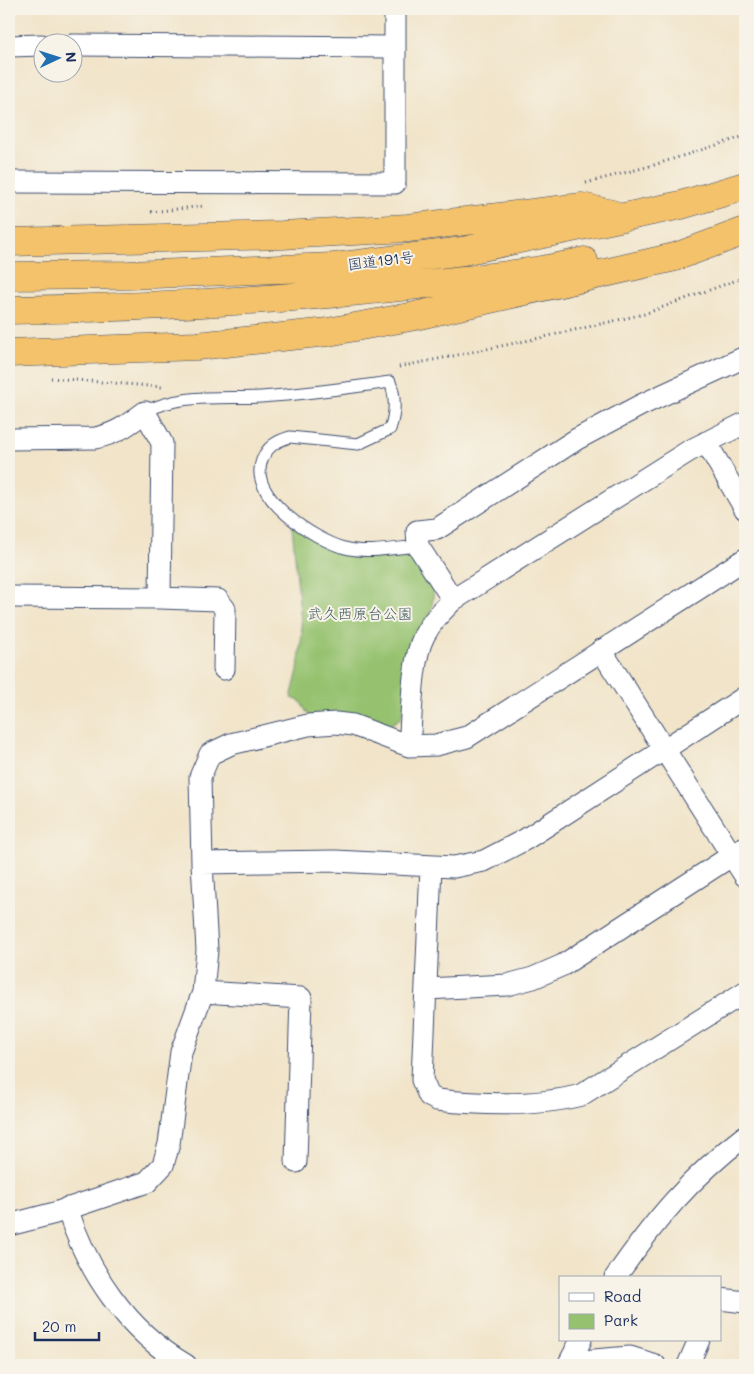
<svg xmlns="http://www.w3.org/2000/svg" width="754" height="1374" font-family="Mali,'Klee One',sans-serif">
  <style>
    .green { fill: #96c270; stroke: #587867 }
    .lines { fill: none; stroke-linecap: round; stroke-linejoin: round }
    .service-casing { stroke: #3b4a6e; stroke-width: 13 }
    .minor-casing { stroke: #3b4a6e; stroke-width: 23 }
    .trunk-casing { stroke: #3b4a6e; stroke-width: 29 }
    .path { stroke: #3b4a6e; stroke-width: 3; stroke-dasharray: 1 4; stroke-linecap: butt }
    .service { stroke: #fff; stroke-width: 11 }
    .minor { stroke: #fff; stroke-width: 21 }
    .trunk { stroke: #f4c26a; stroke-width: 28 }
    .labels { text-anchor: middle; stroke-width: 4; stroke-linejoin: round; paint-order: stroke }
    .street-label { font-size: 15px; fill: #1b2f5e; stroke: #f7f3e8 }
    .park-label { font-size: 15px; fill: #405b63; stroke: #f7f3e8 }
  </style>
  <rect width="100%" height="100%" fill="#f7f3e8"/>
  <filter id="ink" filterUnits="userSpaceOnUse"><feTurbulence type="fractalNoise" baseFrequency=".02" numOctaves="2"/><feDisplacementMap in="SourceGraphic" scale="10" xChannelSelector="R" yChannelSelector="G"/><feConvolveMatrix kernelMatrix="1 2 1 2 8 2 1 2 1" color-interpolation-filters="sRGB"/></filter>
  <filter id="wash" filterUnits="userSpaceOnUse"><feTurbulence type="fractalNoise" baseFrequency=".0096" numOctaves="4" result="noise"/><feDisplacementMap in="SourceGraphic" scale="20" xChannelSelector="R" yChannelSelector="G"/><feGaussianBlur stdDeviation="1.12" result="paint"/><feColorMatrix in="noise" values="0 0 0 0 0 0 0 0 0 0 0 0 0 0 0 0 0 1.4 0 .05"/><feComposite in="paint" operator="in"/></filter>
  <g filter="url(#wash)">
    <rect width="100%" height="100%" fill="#f1e4c9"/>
    <!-- green -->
    <path class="green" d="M292 526 347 554 407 552 434 590 432 607 401 718 384 729 309 716 300 701 291 698 298 670 302 633Z"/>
  </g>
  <g filter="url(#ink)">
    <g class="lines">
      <!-- service casing -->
      <g class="service-casing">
        <path id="service" d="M145 412C179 393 223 399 261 397 304 394 348 388 390 382 396 397 395 414 390 429L358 444 290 437C276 441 267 447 262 460 247 497 315 540 345 548 367 554 395 548 418 546"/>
      </g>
      <!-- minor casing -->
      <g class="minor-casing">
        <path id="minor" d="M72 45 394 47
          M9 46 42 45
          M9 182 395 183V9
          M9 439 95 438C116 434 129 424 145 412L162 443 160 598 9 597
          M706 442 745 509
          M160 598 218 600 225 609 224 669
          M453 600 418 546 417 531 437 529 577 439 641 405 745 357
          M601 650 745 876
          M409 746C412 716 411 661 424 636 431 622 442 611 453 600L689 451 745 423
          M202 863 335 861 454 867 484 861 526 839 745 697
          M431 866 422 1080 429 1096 437 1100C484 1105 536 1107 581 1095L745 992
          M426 989 507 985 533 978 563 965 745 847
          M203 992 301 998 296 1162
          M67 1208C87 1271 127 1331 186 1365
          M9 1225 55 1213 147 1182 163 1165 169 1144 181 1052 203 992 207 950 202 863 200 777 210 754 231 744 308 725 336 723 353 725 409 746 436 745 467 737 745 559
          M615 1278C654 1221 691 1177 745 1136
          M720 1299 745 1302
          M570 1362 630 1357 655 1365
          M568 1365 581 1340
          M688 1365 699 1340"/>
      </g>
      <!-- trunk casing -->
      <g class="trunk-casing">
        <path id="trunk" d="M9 242 282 235 408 228 582 207 612 214
          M9 276 128 275 334 267 463 251 681 205 745 186
          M9 310C148 308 288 300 427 284 477 278 535 274 584 261
          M9 353 197 346 328 332 415 316 675 257 745 231"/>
      </g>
      <!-- path -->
      <path class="path" d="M586 183 654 165 745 136
        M151 212 204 206
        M399 367 535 339 644 314 745 277
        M51 378 162 387"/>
      <!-- service -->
      <use href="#service" class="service"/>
      <!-- minor -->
      <use href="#minor" class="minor"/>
      <!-- trunk -->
      <use href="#trunk" class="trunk"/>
    </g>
  </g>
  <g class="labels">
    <!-- street labels -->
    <g class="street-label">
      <text transform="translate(381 261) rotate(-7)" y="5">国道191号</text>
    </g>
    <!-- park labels -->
    <g class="park-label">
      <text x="360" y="619">武久西原台公園</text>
    </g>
  </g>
  <!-- margin -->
  <rect width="754" height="1374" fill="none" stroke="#f7f3e8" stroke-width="30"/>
  <!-- legend -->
  <rect x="559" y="1276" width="162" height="65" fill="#f7f3e8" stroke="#9fa5b1"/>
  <rect x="569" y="1293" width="25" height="8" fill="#ffffff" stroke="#9fa5b1"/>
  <text x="604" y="1302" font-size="15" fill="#1b2f5e">Road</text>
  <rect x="569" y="1314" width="25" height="15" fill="#96c270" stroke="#9fa5b1"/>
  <text x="604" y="1326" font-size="15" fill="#1b2f5e">Park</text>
  <!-- north arrow -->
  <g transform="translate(58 58) rotate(86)"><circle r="24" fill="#f7f3e8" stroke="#9fa5b1"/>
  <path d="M0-4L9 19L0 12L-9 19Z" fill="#1f6fb2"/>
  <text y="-8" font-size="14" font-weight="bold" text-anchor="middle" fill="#1b2f5e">N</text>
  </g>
  <!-- scale -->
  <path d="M35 1332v8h64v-8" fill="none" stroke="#1b2f5e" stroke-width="2.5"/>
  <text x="42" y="1332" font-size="15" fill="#1b2f5e" stroke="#f7f3e8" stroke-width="4" paint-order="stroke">20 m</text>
</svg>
